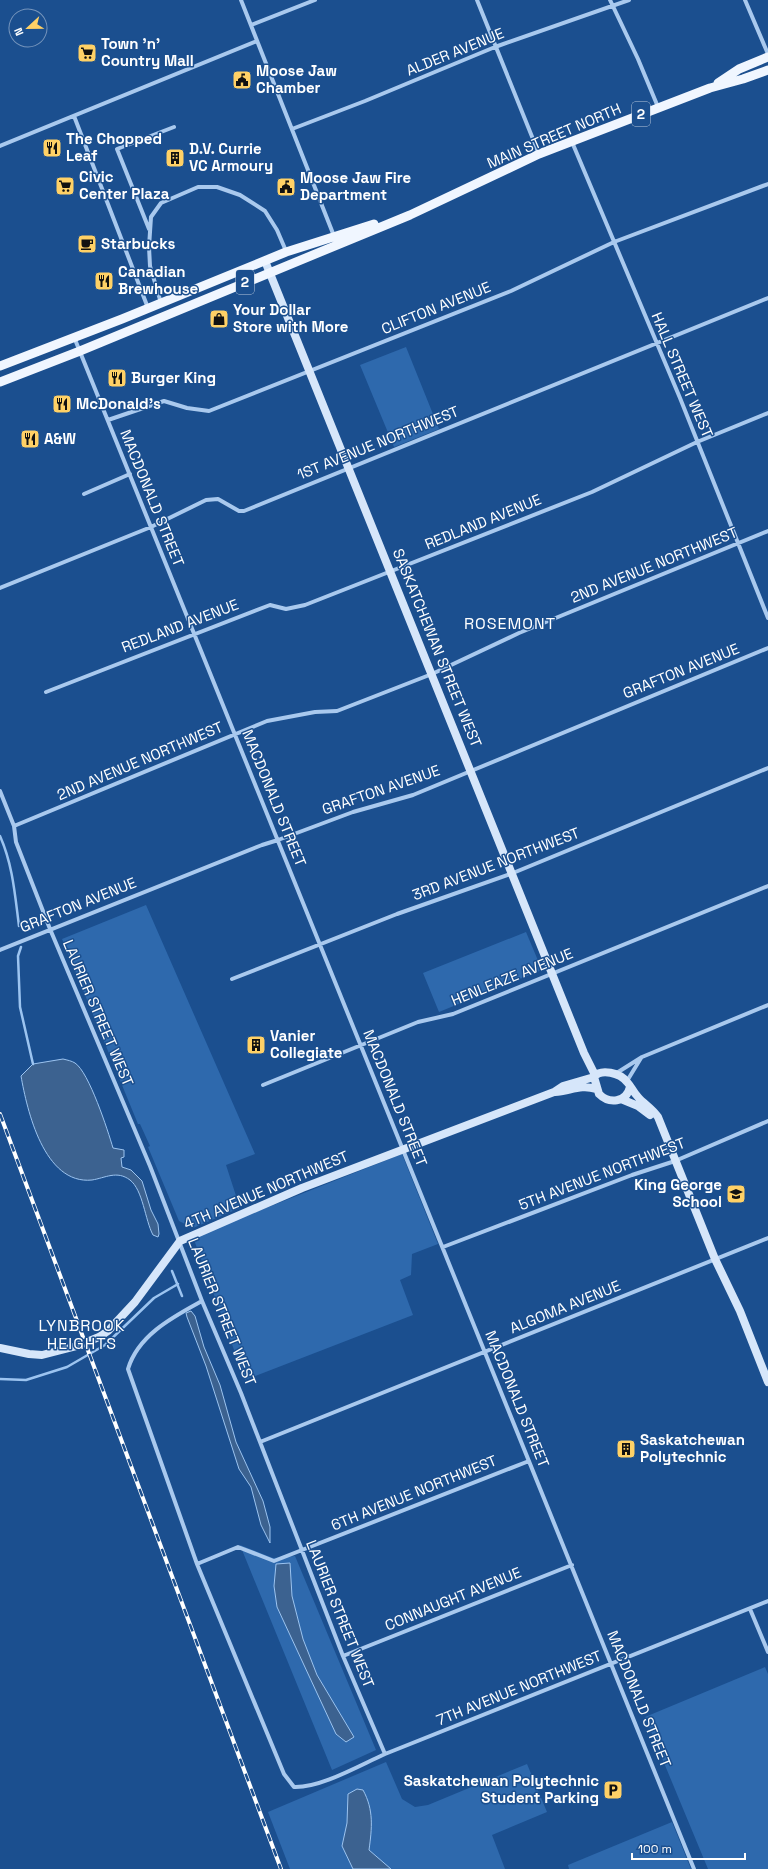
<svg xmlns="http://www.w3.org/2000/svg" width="768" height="1869" font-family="'Space Grotesk',sans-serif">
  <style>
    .green { fill: #2e69ad }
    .water { fill: #3c6290; stroke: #9cc4f0 }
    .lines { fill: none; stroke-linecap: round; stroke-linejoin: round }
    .stream { stroke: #9cc4f0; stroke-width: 2.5 }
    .street { stroke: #a9c9ee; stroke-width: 4 }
    .secondary { stroke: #d6e6fa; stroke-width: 8 }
    .primary { stroke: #f0f6ff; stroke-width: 9 }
    .rail-casing { stroke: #fff; stroke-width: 4 }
    .rail { stroke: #1b4f8f; stroke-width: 2.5; stroke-dasharray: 8; stroke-linecap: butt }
    .labels { text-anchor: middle; stroke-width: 3; stroke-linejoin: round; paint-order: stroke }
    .shield { fill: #1b4f8f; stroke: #bbcadd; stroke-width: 1 }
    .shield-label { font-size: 14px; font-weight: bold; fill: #fff }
    .poi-label { font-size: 15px; font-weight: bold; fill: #fff; stroke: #1b4f8f; text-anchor: start }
    .street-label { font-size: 15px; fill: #fff; stroke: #1b4f8f }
    .neighbourhood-label { font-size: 16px; letter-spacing: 1px; fill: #fff; stroke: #1b4f8f }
  </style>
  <rect width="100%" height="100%" fill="#1b4f8f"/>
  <!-- green -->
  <path class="green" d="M406 347 439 429 394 447 360 365Z
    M146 905 255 1154 226 1165 240 1208 193 1228 179 1221 148 1147 150 1146 140 1124H138L62 939Z
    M526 932 542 970 439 1012 423 973Z
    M402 1154 438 1244 412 1254 411 1275 400 1280 413 1315 245 1380 193 1237Z
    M240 1545 273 1558 295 1556 376 1750 332 1770Z
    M765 1667 768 1674V1869H708L645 1717Z
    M386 1762 402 1799 415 1807 428 1805 527 1764 547 1812 492 1835 505 1869H290L268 1812Z
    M672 1822 691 1869H569L568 1865Z"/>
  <!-- water -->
  <path class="water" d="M63 1059C67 1060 72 1061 75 1063 89 1072 108 1131 113 1148L124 1150V1157L121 1158 122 1167 131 1170 142 1181 151 1210 158 1224 159 1234 158 1237 153 1235C145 1220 143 1190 130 1180 117 1170 105 1178 92 1180 44 1185 27 1110 21 1076L33 1064Z
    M191 1311 195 1316 204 1347 220 1385 236 1442 263 1501 270 1527V1543L261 1525 251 1487 239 1469 206 1366 187 1317 186 1313Z
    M290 1563 292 1596 303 1639 317 1675 354 1737 346 1742 336 1734 277 1607 274 1586 276 1564Z
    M357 1789 363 1790C374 1810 372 1828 369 1850L391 1869H353L342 1846 347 1823 348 1794Z"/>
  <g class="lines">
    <!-- stream -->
    <path class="stream" d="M0 836C13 865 15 896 19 926
      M21 947 18 956 20 1007 33 1064
      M172 1271 182 1296
      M0 1379 26 1380 67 1367 105 1345 154 1298 178 1284"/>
    <!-- street -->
    <path class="street" d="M241 0 334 236
      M477 0 539 154
      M610 0 638 59 658 107
      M745 0 768 54
      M251 25 315 0
      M74 116 148 308
      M292 129 365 101 495 47 629 0
      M572 142 680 398 768 618
      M0 146 257 41
      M149 229 117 149 174 127
      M161 303 150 266 149 247 151 217 161 203 198 187H217L240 195 265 211 277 230 286 251
      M74 337 694 1869
      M108 420 164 401 187 408 209 411 511 291 614 242 768 184
      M84 494 130 474
      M0 588 151 527 206 500 218 499 239 511H244L768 298
      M46 692 270 605 286 609 305 605 592 492 697 442 768 413
      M0 791 14 826 16 842 50 929 150 1166 202 1301 241 1393 343 1656 385 1754
      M14 826 267 721 315 712 337 711 432 674 519 633 768 531
      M0 950 262 845 278 840 353 812 413 795 768 648
      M232 979 397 914 513 873 768 768
      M615 1074 642 1057 768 1005
      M627 1081 641 1058
      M263 1085 418 1022 453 1014 768 886
      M443 1247 632 1175 675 1161 768 1121
      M202 1301C173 1317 138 1335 128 1369L197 1564 284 1774 294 1787C321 1788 360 1765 385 1754L768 1601
      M260 1442 768 1238
      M197 1564 238 1547 274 1561 529 1461
      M750 1609 768 1652
      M343 1656 572 1565"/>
    <!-- secondary -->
    <path class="secondary" d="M265 261 584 1053 595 1075
      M630 1087C626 1103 609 1104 599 1094L594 1077C601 1068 620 1073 627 1082 631 1086 633 1092 638 1097 644 1104 652 1108 658 1117L715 1259 740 1311 768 1382
      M555 1092C570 1091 581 1084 596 1089
      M621 1099 638 1106 650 1115
      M0 1348 29 1354 42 1355 77 1346 99 1337 108 1331 135 1302 180 1241 302 1188 554 1092 563 1086 594 1077"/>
    <!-- primary -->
    <path class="primary" d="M718 83 739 69 768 57
      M0 366 122 319 286 252 374 224
      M0 382 80 351 410 215 539 154 710 88 743 79 768 70"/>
    <!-- rail casing -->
    <g class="rail-casing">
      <path id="rail" d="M0 1114 281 1869"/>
    </g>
    <!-- rail -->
    <use href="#rail" class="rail"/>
  </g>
  <!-- icons -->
  <defs>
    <g id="supermarket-square" transform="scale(1)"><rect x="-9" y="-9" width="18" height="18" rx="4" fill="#ffd166" stroke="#1b4f8f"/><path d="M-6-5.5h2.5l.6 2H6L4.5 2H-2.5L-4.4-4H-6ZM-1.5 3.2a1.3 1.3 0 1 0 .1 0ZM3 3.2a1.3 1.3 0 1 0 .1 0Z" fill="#111"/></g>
    <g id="civic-square" transform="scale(1)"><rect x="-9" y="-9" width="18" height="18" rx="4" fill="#ffd166" stroke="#1b4f8f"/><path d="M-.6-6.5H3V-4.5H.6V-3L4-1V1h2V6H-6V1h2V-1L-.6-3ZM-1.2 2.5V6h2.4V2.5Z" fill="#111"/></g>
    <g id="restaurant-square" transform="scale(1)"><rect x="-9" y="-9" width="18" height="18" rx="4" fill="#ffd166" stroke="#1b4f8f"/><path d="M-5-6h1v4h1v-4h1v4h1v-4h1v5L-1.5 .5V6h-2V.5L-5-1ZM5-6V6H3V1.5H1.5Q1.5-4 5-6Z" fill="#111"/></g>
    <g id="building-square" transform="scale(1)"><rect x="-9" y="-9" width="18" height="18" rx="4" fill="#ffd166" stroke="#1b4f8f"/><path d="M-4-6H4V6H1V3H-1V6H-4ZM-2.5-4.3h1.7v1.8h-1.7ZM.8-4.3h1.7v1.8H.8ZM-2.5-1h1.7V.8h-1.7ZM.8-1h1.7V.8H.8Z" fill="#111"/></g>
    <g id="cafe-square" transform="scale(1)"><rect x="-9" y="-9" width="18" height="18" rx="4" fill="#ffd166" stroke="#1b4f8f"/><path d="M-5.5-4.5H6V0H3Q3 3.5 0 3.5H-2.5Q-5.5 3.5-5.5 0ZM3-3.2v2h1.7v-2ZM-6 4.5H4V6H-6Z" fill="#111"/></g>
    <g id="shop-square" transform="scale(1)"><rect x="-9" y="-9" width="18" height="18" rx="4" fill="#ffd166" stroke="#1b4f8f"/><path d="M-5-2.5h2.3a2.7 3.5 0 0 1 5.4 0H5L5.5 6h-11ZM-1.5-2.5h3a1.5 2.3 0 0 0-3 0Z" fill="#111"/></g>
    <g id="school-square" transform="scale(1)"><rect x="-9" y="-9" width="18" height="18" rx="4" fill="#ffd166" stroke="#1b4f8f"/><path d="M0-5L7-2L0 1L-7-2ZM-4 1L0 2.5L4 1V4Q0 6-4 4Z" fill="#111"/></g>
    <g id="parking-square" transform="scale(1)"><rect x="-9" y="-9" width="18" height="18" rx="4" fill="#ffd166" stroke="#1b4f8f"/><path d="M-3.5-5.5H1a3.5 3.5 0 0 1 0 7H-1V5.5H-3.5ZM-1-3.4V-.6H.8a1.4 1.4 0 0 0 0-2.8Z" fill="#111"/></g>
  </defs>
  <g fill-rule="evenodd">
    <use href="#supermarket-square" x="87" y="53"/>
    <use href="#civic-square" x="242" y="80"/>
    <use href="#restaurant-square" x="52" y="148"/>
    <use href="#building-square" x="175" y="158"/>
    <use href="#supermarket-square" x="65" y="186"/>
    <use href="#civic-square" x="286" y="187"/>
    <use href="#cafe-square" x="87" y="244"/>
    <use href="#restaurant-square" x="104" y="281"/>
    <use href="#shop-square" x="219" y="319"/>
    <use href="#restaurant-square" x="117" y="378"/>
    <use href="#restaurant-square" x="62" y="404"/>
    <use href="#restaurant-square" x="30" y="439"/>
    <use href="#building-square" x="256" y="1045"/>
    <use href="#school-square" x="736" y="1194"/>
    <use href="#building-square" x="626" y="1449"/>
    <use href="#parking-square" x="613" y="1790"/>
  </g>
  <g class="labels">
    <!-- shield labels -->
    <g class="shield">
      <rect x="632" y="102" width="18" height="24" rx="3"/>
      <rect x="236" y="270" width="18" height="24" rx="3"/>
    </g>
    <g class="shield-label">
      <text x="641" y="119">2</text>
      <text x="245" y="287">2</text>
    </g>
    <!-- poi labels -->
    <g class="poi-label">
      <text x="101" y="49">Town 'n'<tspan x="101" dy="17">Country Mall</tspan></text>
      <text x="256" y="76">Moose Jaw<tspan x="256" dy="17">Chamber</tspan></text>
      <text x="66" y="144">The Chopped<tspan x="66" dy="17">Leaf</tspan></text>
      <text x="189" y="154">D.V. Currie<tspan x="189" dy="17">VC Armoury</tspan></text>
      <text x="79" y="182">Civic<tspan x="79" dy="17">Center Plaza</tspan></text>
      <text x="300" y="183">Moose Jaw Fire<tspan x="300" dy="17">Department</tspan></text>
      <text x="101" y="249">Starbucks</text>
      <text x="118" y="277">Canadian<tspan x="118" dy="17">Brewhouse</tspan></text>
      <text x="233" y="315">Your Dollar<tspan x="233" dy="17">Store with More</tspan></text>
      <text x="131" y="383">Burger King</text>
      <text x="76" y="409">McDonald's</text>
      <text x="44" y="444">A&amp;W</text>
      <text x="270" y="1041">Vanier<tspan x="270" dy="17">Collegiate</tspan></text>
      <text x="722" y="1190" text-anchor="end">King George<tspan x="722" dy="17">School</tspan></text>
      <text x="640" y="1445">Saskatchewan<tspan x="640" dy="17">Polytechnic</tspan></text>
      <text x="599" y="1786" text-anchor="end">Saskatchewan Polytechnic<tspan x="599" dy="17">Student Parking</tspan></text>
    </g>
    <!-- street labels -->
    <g class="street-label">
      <text transform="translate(455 52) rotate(-22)" y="5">ALDER AVENUE</text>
      <text transform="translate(554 136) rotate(-23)" y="5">MAIN STREET NORTH</text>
      <text transform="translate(436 308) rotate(-22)" y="5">CLIFTON AVENUE</text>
      <text transform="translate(682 375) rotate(67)" y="5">HALL STREET WEST</text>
      <text transform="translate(378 443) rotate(-22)" y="5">1ST AVENUE NORTHWEST</text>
      <text transform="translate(152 498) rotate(68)" y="5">MACDONALD STREET</text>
      <text transform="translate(483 522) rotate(-22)" y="5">REDLAND AVENUE</text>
      <text transform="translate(654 565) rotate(-22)" y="5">2ND AVENUE NORTHWEST</text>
      <text transform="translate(180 626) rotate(-21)" y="5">REDLAND AVENUE</text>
      <text transform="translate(437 648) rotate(68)" y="5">SASKATCHEWAN STREET WEST</text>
      <text transform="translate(681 671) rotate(-22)" y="5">GRAFTON AVENUE</text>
      <text transform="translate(140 761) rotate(-23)" y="5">2ND AVENUE NORTHWEST</text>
      <text transform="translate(381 790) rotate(-19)" y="5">GRAFTON AVENUE</text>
      <text transform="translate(274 798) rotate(68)" y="5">MACDONALD STREET</text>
      <text transform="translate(496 864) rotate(-21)" y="5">3RD AVENUE NORTHWEST</text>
      <text transform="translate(78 905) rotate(-22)" y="5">GRAFTON AVENUE</text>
      <text transform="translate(512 977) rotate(-22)" y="5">HENLEAZE AVENUE</text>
      <text transform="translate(98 1013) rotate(67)" y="5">LAURIER STREET WEST</text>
      <text transform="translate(395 1098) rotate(68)" y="5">MACDONALD STREET</text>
      <text transform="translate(602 1174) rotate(-21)" y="5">5TH AVENUE NORTHWEST</text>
      <text transform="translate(266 1190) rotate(-23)" y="5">4TH AVENUE NORTHWEST</text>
      <text transform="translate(565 1307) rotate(-22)" y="5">ALGOMA AVENUE</text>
      <text transform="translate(222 1312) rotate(68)" y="5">LAURIER STREET WEST</text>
      <text transform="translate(517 1399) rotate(68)" y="5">MACDONALD STREET</text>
      <text transform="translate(414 1493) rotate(-22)" y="5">6TH AVENUE NORTHWEST</text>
      <text transform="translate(453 1599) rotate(-22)" y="5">CONNAUGHT AVENUE</text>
      <text transform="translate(340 1614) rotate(68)" y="5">LAURIER STREET WEST</text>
      <text transform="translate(519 1688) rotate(-22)" y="5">7TH AVENUE NORTHWEST</text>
      <text transform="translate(639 1699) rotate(68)" y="5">MACDONALD STREET</text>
    </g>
    <!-- neighbourhood labels -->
    <g class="neighbourhood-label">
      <text x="510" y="629">ROSEMONT</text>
      <text x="82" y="1331">LYNBROOK<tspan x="82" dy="18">HEIGHTS</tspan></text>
    </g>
  </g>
  <!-- north arrow -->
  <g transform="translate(28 28) rotate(248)"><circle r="19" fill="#1b4f8f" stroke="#7695bc"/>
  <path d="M0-3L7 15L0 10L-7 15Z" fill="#ffd166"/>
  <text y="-6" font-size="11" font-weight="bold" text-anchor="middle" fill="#ffffff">N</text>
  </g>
  <!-- scale -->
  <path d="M632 1853v6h113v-6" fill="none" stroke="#ffffff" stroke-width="2"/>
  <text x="638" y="1853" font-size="12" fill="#ffffff" stroke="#1b4f8f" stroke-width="3" paint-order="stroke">100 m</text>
</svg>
